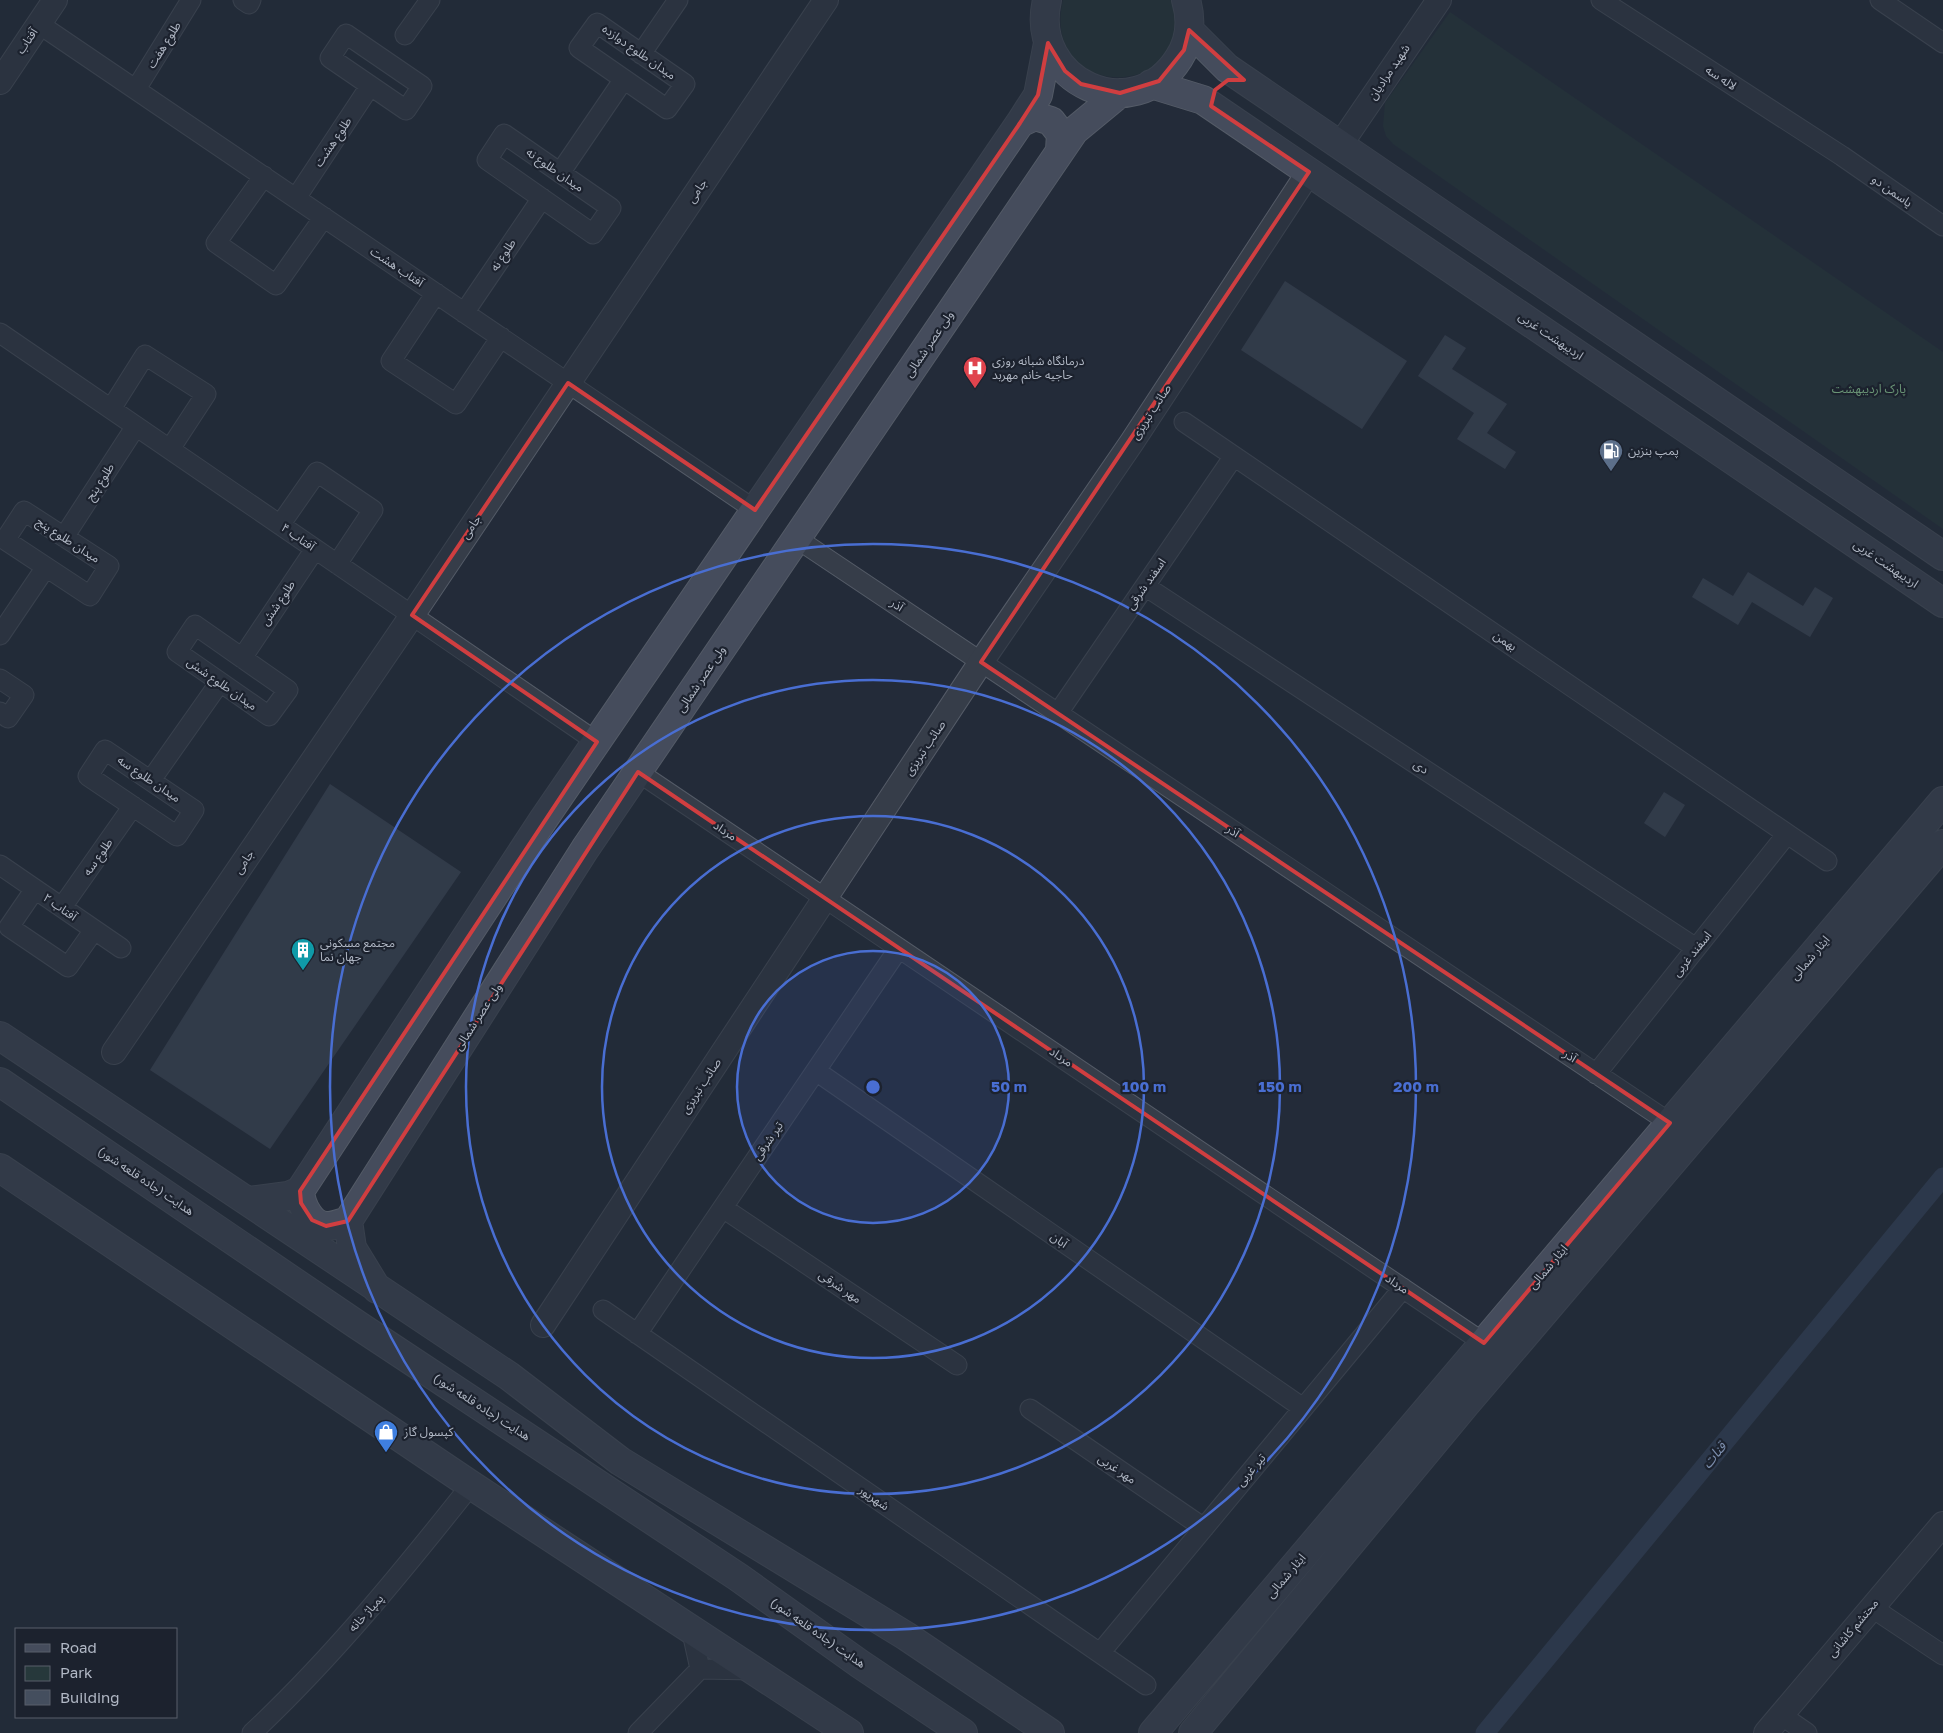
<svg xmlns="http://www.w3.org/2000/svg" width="1943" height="1733" font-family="'Golos Text','Noto Sans Arabic',sans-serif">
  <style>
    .green { fill: #26383b }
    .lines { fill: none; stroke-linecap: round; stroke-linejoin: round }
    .canal { stroke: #394862; stroke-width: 19 }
    .building { fill: #444e5e }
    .minor-casing { stroke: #545b67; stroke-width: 21 }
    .tertiary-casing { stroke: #545b67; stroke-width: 26 }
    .secondary-casing { stroke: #545b67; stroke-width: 30 }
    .minor { stroke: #363d49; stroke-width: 19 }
    .tertiary { stroke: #363d49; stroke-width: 24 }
    .secondary { stroke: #454c5c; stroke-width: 28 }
    .marked { fill: none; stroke: #d03e40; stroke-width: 4; stroke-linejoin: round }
    .ring { fill: none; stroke: #496ed2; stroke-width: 2.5 }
    .labels { text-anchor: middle; stroke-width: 4.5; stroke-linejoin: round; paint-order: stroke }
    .street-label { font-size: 12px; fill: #b1b8c5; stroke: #1c222e }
    .poi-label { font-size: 12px; fill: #b1b8c5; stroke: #1c222e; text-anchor: start }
    .park-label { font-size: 12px; fill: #6a9576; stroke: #1c222e }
    .water-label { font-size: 14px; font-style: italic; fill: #7b8dac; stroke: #1c222e }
    .centre { fill: #496ed2; stroke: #1c222e; stroke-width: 2.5 }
    .ring-label { font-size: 15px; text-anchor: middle; font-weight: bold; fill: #496ed2; stroke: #1c222e; stroke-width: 4.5; stroke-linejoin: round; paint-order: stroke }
  </style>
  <rect width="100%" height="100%" fill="#232b39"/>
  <!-- green -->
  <path class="green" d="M1063 0H1173C1197 104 1039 102 1063 0Z
    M1450 12 1943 352V529L1393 144 1386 136 1383 126 1385 103Z"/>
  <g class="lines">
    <!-- canal -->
    <path class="canal" d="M1485 1733 1943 1177"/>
  </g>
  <!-- building -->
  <path class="building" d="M1285 281 1407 361 1362 429 1241 350Z
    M1445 335 1466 348 1452 369 1507 404 1487 433 1516 452 1505 469 1457 439 1474 413 1418 376Z
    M1748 572 1803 606 1815 587 1833 598 1810 637 1752 602 1738 625 1692 597 1703 578 1733 596Z
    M330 784 461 872 270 1149 150 1070Z
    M1664 792 1685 805 1665 837 1644 823Z"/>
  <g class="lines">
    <!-- minor casing -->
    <g class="minor-casing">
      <path id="minor" d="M243 0 249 4 251 0
        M1601 0 1842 156 1943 226
        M1880 0 1943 43
        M597 23 685 84 667 109 579 48Z
        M39 24 755 510
        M346 34 422 86 406 110 330 58Z
        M405 35 430 0
        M641 54 678 0
        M136 89 191 0
        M504 134 611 208 593 234 487 160Z
        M560 173 624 79
        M264 176 216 243 276 285 324 217
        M296 198 370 86
        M436 293 391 361 456 404 501 337
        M464 313 542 198
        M0 333 597 742
        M111 409 145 355 206 394 170 449
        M1184 422 1827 861
        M24 511 109 566 90 596 5 540Z
        M280 525 317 472 373 510 337 564
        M64 537 136 426
        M796 538 1670 1123
        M1145 586 1696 948
        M195 625 288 690 269 716 177 652Z
        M0 635 46 567
        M242 658 315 549
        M0 679 24 695 8 718 0 712
        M1058 713 1234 456
        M105 750 194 810 177 836 88 776Z
        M638 772 1484 1343
        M151 780 220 682
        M0 865 121 948
        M35 889 9 927 68 967 94 930
        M62 907 133 806
        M816 1071 1303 1408
        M1596 1074 1787 834
        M723 1208 957 1365
        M603 1310 1146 1685
        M637 1334 899 948
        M1030 1409 1204 1528
        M1871 1607 1943 1655
        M691 1628 700 1669
        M1100 1653 1403 1288
        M700 1669 754 1670
        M1781 1715 1807 1733
        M252 1733C333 1657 402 1572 471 1485
        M638 1733 700 1669"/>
    </g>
    <!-- tertiary casing -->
    <g class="tertiary-casing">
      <path id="tertiary" d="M0 82 55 0
        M1340 145 1439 0
        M114 1052 415 611 826 0
        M543 1325 981 662 1132 442 1309 172
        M1766 1733 1943 1524"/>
    </g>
    <!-- secondary casing -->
    <g class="secondary-casing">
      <path id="secondary" d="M1047 0C1028 82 1134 130 1179 58 1190 41 1192 20 1186 0
        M1189 30 1227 68 1943 556
        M1151 84 1203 100 1943 603
        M1020 123 1035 116 1051 121 1061 134 1060 150
        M0 1036 509 1376 620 1461 906 1636 1050 1733
        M0 1082 356 1324 738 1577 860 1664 963 1733
        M0 1168 471 1485 849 1733
        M300 1191C301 1205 311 1227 328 1226 334 1226 341 1223 348 1221
        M248 1201 288 1196 300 1191 543 820 1020 123 1038 95 1048 43
        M377 1289 352 1248 348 1221 585 849 1074 131 1120 93
        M1153 1733 1943 801
        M1193 1733 1465 1405 1943 844"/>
    </g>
    <!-- minor -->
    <use href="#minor" class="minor"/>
    <!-- tertiary -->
    <use href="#tertiary" class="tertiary"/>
    <!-- secondary -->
    <use href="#secondary" class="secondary"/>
  </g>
  <!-- marked area -->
  <path d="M0 0H1943V1733H0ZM1189 30 1244 80H1228L1215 90 1211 106 1309 172 981 662 1670 1123 1484 1343 638 772 348 1221 326 1226 312 1220 301 1203 300 1191 597 742 412 615 568 383 755 510 1020 123 1038 95 1048 43 1065 71 1081 84 1120 93 1159 81 1184 50Z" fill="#232b39" fill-opacity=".55" fill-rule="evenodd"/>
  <path class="marked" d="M1189 30 1244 80H1228L1215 90 1211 106 1309 172 981 662 1670 1123 1484 1343 638 772 348 1221 326 1226 312 1220 301 1203 300 1191 597 742 412 615 568 383 755 510 1020 123 1038 95 1048 43 1065 71 1081 84 1120 93 1159 81 1184 50Z"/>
  <!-- distance rings -->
  <circle cx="873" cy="1087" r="136" fill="#496ed2" fill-opacity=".12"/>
  <g class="ring">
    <circle cx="873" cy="1087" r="136"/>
    <circle cx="873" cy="1087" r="271"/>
    <circle cx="873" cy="1087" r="407"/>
    <circle cx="873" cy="1087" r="543"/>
  </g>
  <!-- icons -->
  <defs>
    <g id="hospital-pin" transform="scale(1.25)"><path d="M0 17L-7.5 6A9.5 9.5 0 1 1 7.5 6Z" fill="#e0444e" stroke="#1c222e"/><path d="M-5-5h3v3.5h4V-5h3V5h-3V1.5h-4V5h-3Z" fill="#fff"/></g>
    <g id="fuel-pin" transform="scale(1.25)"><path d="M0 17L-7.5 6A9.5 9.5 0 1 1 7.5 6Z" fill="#5c6f8a" stroke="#1c222e"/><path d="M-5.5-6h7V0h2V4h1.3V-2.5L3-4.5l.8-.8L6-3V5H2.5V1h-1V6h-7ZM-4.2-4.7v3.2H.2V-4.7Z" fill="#fff"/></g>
    <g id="building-pin" transform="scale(1.25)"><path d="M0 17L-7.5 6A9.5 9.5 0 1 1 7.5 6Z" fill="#0f9aa8" stroke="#1c222e"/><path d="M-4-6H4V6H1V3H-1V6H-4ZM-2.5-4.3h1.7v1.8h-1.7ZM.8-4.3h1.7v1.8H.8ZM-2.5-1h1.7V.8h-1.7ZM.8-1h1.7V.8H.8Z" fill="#fff"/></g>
    <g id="shop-pin" transform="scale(1.25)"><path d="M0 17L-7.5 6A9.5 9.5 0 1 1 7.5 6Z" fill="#3f7fe0" stroke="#1c222e"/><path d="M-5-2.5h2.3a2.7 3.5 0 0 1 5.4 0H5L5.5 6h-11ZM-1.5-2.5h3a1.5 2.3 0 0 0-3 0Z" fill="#fff"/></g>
  </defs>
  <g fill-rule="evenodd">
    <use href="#hospital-pin" x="975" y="368"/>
    <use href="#fuel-pin" x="1611" y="451"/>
    <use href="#building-pin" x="303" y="950"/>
    <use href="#shop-pin" x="386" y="1432"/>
  </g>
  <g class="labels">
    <!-- street labels -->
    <g class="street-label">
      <text transform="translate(27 41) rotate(-56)" y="4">آفتاب</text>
      <text transform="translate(164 45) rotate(-58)" y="4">طلوع هفت</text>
      <text transform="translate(639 52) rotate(35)" y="4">میدان طلوع دوازده</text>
      <text transform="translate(1389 72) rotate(-56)" y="4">شهید مرادیان</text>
      <text transform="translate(1721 78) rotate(33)" y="4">لاله سه</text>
      <text transform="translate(333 142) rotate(-56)" y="4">طلوع هشت</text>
      <text transform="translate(555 170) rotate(35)" y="4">میدان طلوع نه</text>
      <text transform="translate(697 191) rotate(-56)" y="4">جامی</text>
      <text transform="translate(1892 191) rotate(35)" y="4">یاسمن دو</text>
      <text transform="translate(503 255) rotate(-56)" y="4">طلوع نه</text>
      <text transform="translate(397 267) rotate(34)" y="4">آفتاب هشت</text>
      <text transform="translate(1551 336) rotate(34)" y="4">اردیبهشت غربی</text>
      <text transform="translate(929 344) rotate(-56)" y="4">ولی عصر شمالی</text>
      <text transform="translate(1151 412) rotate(-57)" y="4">صائب تبریزی</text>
      <text transform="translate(100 482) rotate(-57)" y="4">طلوع پنج</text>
      <text transform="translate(471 527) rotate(-56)" y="4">جامی</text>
      <text transform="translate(298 537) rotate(35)" y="4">آفتاب ۴</text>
      <text transform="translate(68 540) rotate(33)" y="4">میدان طلوع پنج</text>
      <text transform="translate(1886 564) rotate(34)" y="4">اردیبهشت غربی</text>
      <text transform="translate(1146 584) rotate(-55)" y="4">اسفند شرقی</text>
      <text transform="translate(278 603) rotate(-56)" y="4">طلوع شش</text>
      <text transform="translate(897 605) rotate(34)" y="4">آذر</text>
      <text transform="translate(1505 641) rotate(34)" y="4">بهمن</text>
      <text transform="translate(701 679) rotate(-56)" y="4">ولی عصر شمالی</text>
      <text transform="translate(222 684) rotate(35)" y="4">میدان طلوع شش</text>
      <text transform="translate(925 748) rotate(-56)" y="4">صائب تبریزی</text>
      <text transform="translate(1421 767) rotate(33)" y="4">دی</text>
      <text transform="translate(149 779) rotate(34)" y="4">میدان طلوع سه</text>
      <text transform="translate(725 831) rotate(34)" y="4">مرداد</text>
      <text transform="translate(1233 831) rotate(34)" y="4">آذر</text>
      <text transform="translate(98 857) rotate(-55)" y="4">طلوع سه</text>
      <text transform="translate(244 862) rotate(-56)" y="4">جامی</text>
      <text transform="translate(60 907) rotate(35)" y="4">آفتاب ۲</text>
      <text transform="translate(1692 954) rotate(-51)" y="4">اسفند غربی</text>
      <text transform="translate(1810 958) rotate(-50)" y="4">ایثار شمالی</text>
      <text transform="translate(478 1017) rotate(-57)" y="4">ولی عصر شمالی</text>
      <text transform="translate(1570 1056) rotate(34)" y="4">آذر</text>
      <text transform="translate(1061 1057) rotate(34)" y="4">مرداد</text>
      <text transform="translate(701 1086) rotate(-57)" y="4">صائب تبریزی</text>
      <text transform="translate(768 1141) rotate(-56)" y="4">تیر شرقی</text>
      <text transform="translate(146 1181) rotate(34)" y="4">هدایت (جاده قلعه شور)</text>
      <text transform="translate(1059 1240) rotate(35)" y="4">آبان</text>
      <text transform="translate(1548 1267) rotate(-50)" y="4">ایثار شمالی</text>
      <text transform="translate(1397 1284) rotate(34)" y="4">مرداد</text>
      <text transform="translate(840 1287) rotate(34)" y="4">مهر شرقی</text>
      <text transform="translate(482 1407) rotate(33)" y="4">هدایت (جاده قلعه شور)</text>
      <text transform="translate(1117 1469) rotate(34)" y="4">مهر غربی</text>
      <text transform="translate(1251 1470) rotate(-50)" y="4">تیر غربی</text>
      <text transform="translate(874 1498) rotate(35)" y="4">شهریور</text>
      <text transform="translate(1286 1576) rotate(-50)" y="4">ایثار شمالی</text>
      <text transform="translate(366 1613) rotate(-48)" y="4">پمپاژ خانه</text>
      <text transform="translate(1853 1628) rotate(-50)" y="4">محتشم کاشانی</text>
      <text transform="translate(818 1633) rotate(35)" y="4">هدایت (جاده قلعه شور)</text>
    </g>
    <!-- poi labels -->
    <g class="poi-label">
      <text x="992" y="365">درمانگاه شبانه‌ روزی<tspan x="992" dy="14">حاجیه‌ خانم مهربد</tspan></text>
      <text x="1628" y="455">پمپ بنزین</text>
      <text x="320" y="947">مجتمع مسکونی<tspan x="320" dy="14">جهان نما</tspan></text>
      <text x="404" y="1436">کپسول گاز</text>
    </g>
    <!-- park labels -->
    <g class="park-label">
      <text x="1869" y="393">پارک اردیبهشت</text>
    </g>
    <!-- water labels -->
    <g class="water-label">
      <text transform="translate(1714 1455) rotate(-51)" y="5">قنات</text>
    </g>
  </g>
  <circle cx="873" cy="1087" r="8" class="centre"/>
  <g class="ring-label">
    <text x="1009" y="1092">50 m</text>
    <text x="1144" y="1092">100 m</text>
    <text x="1280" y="1092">150 m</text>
    <text x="1416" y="1092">200 m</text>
  </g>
  <!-- legend -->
  <rect x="15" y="1628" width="162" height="90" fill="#1c222e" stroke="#585e6a"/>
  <rect x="25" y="1644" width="25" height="8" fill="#454c5c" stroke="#585e6a"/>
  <text x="60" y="1653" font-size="15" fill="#b1b8c5">Road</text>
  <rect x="25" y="1666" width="25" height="15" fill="#26383b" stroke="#585e6a"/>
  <text x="60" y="1678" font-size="15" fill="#b1b8c5">Park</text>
  <rect x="25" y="1690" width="25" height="15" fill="#444e5e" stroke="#585e6a"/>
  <text x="60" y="1703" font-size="15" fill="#b1b8c5">Building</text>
</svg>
